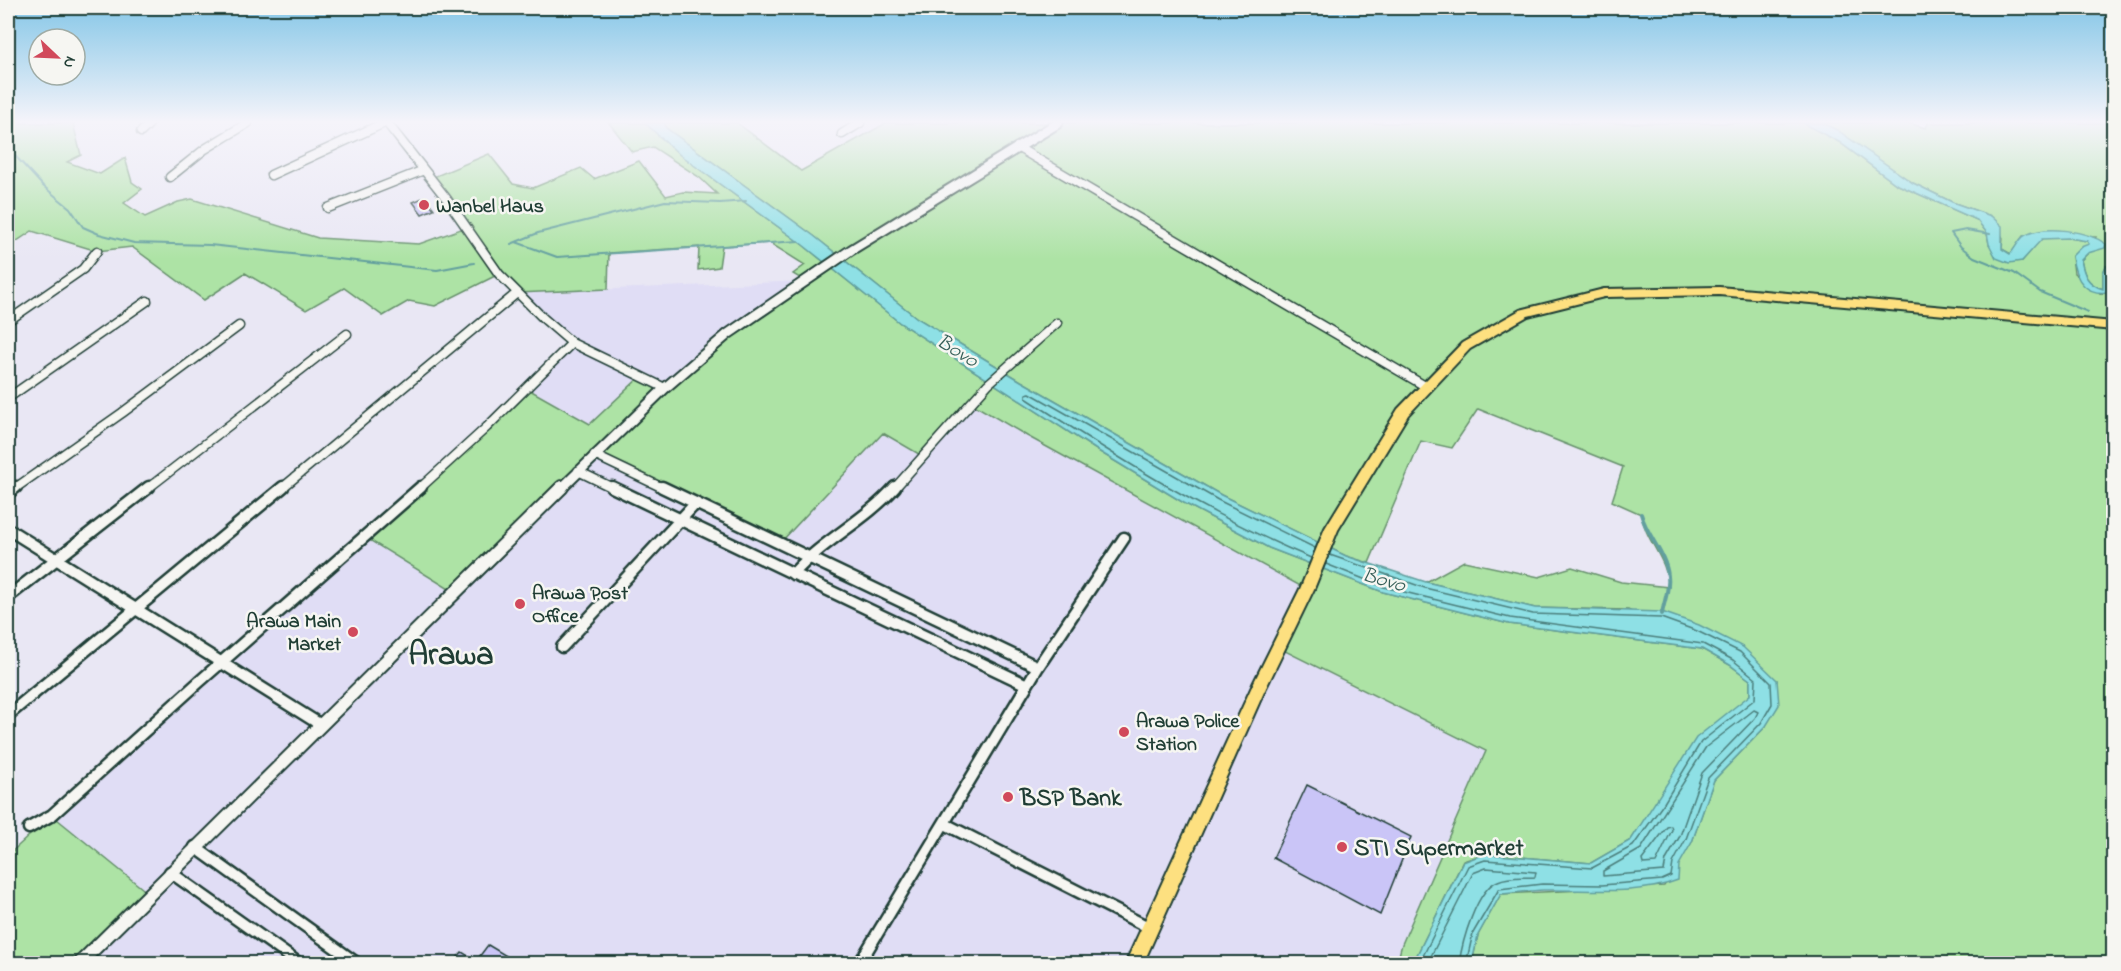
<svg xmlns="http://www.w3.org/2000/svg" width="2121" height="971" font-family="'Indie Flower',sans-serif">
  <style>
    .built { fill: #e0ddf5 }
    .green { fill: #ade3a5; stroke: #66906c; stroke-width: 1.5 }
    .water { fill: #8ee0e5; stroke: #629f9e; stroke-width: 1.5 }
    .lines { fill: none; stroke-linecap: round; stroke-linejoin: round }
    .shore { stroke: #4b7e7b; stroke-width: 1.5 }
    .stream-far1 { stroke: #629f9e; stroke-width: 2 }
    .stream { stroke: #629f9e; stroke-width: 4 }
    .building { fill: #cac5f7; stroke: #1f3d34; stroke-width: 1.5 }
    .minor-far1-casing { stroke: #1f3d34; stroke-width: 11 }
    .minor-casing { stroke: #1f3d34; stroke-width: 15 }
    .tertiary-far1-casing { stroke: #1f3d34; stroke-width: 13 }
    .tertiary-casing { stroke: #1f3d34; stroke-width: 16 }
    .primary-casing { stroke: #1f3d34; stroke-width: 4 }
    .minor-far1 { stroke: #f6f6f2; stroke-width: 8 }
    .minor { stroke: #f6f6f2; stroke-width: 10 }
    .tertiary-far1 { stroke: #f6f6f2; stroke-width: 9 }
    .tertiary { stroke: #f6f6f2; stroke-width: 12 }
    .primary { fill: #fde080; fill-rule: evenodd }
    .poi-dot { fill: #d1495b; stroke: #f6f6f2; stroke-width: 2 }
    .labels { text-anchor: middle; stroke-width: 5; stroke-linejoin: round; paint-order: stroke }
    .poi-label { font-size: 20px; font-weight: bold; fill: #1f3d34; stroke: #f6f6f2; text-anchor: start }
    .water-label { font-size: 21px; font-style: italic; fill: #355e57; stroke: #f6f6f2 }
    .near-poi-label { font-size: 24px; font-weight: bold; fill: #1f3d34; stroke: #f6f6f2; text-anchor: start }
    .town-label { font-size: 32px; font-weight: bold; fill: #1f3d34; stroke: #f6f6f2 }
  </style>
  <rect width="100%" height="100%" fill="#e9e7f4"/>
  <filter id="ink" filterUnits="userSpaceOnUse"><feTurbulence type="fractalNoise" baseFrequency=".0167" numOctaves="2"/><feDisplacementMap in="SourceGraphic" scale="12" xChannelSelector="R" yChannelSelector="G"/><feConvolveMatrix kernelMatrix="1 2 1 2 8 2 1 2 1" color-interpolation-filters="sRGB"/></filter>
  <g filter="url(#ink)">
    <!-- built -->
    <path class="built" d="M806 281 665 388 640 377 590 424 528 389 572 343 517 293Z
      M971 402 1027 436 1307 589 1279 648 1487 751 1402 943 1397 964 79 963 52 815 366 538 594 455 779 544 883 433Z"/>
    <!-- green -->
    <path class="green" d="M8 123H73L81 155 67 162 100 174 125 158 132 182 142 189 124 203 145 217 178 202 192 199 318 238 419 244 467 227 431 178 489 154 513 184 533 188 581 168 594 179 639 161 666 196 683 192 717 194 699 177 653 147 632 152 609 123H645L680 155 803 245 900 323 1095 449 1184 503 1269 548 1383 592 1509 624 1702 649 1730 665 1750 680V695L1659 800 1631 840 1591 863 1484 854 1463 861 1413 963H1397L1402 944 1486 751 1279 648 1306 589 1027 436 971 403 924 457 883 433 779 544 594 455 454 592 366 538 528 389 590 424 640 377 665 388 728 334 805 281 793 274 805 265 770 243 722 246 719 267 698 270 699 247 609 253 608 289 517 293 499 274 435 306 409 301 383 316 344 288 306 310 245 273 204 300 132 247 97 251 32 231 8 247Z
      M665 123H737L801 171 886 123H1803L1839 142 1896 184 1977 220 1987 233 1989 244 2022 261 2042 238H2069L2087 241 2089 244 2072 256 2074 273 2101 294 2114 291 2113 963H1472L1478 935 1501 894 1664 886 1692 842 1714 780 1766 726 1777 680 1628 610 1535 608 1426 582 1464 561 1539 577 1572 567 1621 582 1669 587C1667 558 1646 542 1641 514L1612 501 1623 467 1478 409 1452 448 1421 441 1369 563 1346 556 1221 495 1021 381 917 318 814 236 666 128Z
      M1822 123H1908L1926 128 1928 123H2113V266H2106L2103 273V289C2087 284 2084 276 2081 260L2088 253 2096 237 2023 236 2011 254 2002 249 2003 238 1991 216 1952 202 1913 183Z
      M52 815 148 893 79 963H8V855Z"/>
    <!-- water -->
    <path class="water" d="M645 123H665L666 128 814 236 917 318 1021 381 1221 495 1346 556 1426 582 1535 608 1662 612 1699 625 1743 647 1777 680 1779 705 1766 726 1714 780 1692 842 1679 865 1678 880C1637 896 1587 889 1543 890 1529 891 1515 893 1501 894L1478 935 1472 963H1413L1463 862 1484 854 1591 863 1631 840 1696 738 1750 695V680L1730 665 1702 649 1509 624 1383 592 1269 548 1184 503 1095 449 900 323 803 245 680 155Z
      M1803 123H1822L1837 130 1913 183 1952 202 1991 216 2002 226V249L2010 254C2015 249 2019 239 2024 236 2045 224 2088 231 2106 244L2105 248 2088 253 2081 260C2084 275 2087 284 2103 289V273L2106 266H2113V291C2087 298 2075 281 2072 256L2081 247 2089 244 2087 241 2069 238 2042 239 2022 261 2009 263 1996 258 1989 244 1987 233 1977 220 1896 184 1839 142Z"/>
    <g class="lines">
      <!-- shore -->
      <path class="shore" d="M1330 555 1425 588 1533 614 1661 618 1697 631 1740 652 1771 683 1772 704 1761 723 1708 778 1686 839 1673 863 1671 876 1662 880 1602 885 1542 884 1499 889 1473 933 1466 964
        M1311 558C1210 516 1118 458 1026 398V394L1030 393 1218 500 1315 548
        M1326 564 1384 587 1510 618 1703 644 1733 660 1756 679 1755 699 1701 742 1664 803 1633 846 1592 868 1485 860 1468 866 1419 964
        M1754 710 1758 712 1755 718 1702 773 1680 836 1666 860 1664 871 1603 876V871L1641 849 1706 747Z
        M1671 826 1672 830 1656 863 1643 864 1642 860 1667 827Z
        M1427 964 1473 873 1486 868 1536 872 1535 877C1523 878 1509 876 1498 881 1476 889 1462 943 1459 964"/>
      <!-- stream-far1 -->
      <path class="stream-far1" d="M8 148 43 186 70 208 83 227 99 234 134 243 210 245 437 270 474 263
        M1990 234 1966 230 1951 233 1961 247 1974 257 2014 273 2040 292 2088 312
        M516 242 557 257 799 241
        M511 244 538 233 665 201 720 203 746 201"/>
      <!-- stream -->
      <path class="stream" d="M1641 514C1647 536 1666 554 1668 576 1670 589 1664 601 1662 614"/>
    </g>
    <!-- building -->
    <path class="building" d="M425 197 434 209 422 214 413 202Z
      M1307 785 1411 837 1380 915 1273 858Z
      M488 945 518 963H453L462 952 476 961Z"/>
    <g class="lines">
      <!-- minor-far1 casing -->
      <g class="minor-far1-casing">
        <path id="minor-far1" d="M387 123 446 198 499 274 543 318 572 343 665 388
          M141 132 150 123
          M842 134 860 123
          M1017 147 1425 386
          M271 175 384 123
          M170 177 205 149 248 123
          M328 208 424 170
          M8 321 83 269 97 251
          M8 398 147 301
          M594 455 665 489
          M578 471 615 489
          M14 489 122 413 239 326
          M147 489 347 334
          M281 489 517 293
          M419 489 487 427 572 343
          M894 489 988 384 1057 323"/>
      </g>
      <!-- minor casing -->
      <g class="minor-casing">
        <path id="minor" d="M612 487 1027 685
          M662 487 1038 667
          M8 493 16 487
          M8 529 321 725
          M793 574C823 540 865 521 895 487
          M8 597 149 487
          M562 647 695 504
          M8 715 283 487
          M945 824 1150 928
          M29 828 52 815 199 682 421 487
          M195 847 358 964
          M170 872 300 964
          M859 964 1038 667 1124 538"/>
      </g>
      <!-- tertiary-far1 casing -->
      <g class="tertiary-far1-casing">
        <path id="tertiary-far1" d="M561 489 665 388 728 334 851 250 1058 123"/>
      </g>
      <!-- tertiary casing -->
      <g class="tertiary-casing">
        <path id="tertiary" d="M79 964 562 487"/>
      </g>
      <!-- primary casing -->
      <g class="primary-casing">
        <path id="primary" d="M1719 287 2114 322V330L1719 295 1604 297 1528 316 1470 349 1408 415 1338 530 1314 589 1264 692 1143 964H1125L1253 684 1300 589 1325 528 1398 409 1462 343 1520 310 1604 289Z"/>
      </g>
      <!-- minor-far1 -->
      <use href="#minor-far1" class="minor-far1"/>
      <!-- minor -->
      <use href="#minor" class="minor"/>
      <!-- tertiary-far1 -->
      <use href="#tertiary-far1" class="tertiary-far1"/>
      <!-- tertiary -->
      <use href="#tertiary" class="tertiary"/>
      <!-- primary -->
      <use href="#primary" class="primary"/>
    </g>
  </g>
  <!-- sky -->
  <linearGradient id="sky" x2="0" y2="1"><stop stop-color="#84c6e7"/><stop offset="0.47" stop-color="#f5f4fa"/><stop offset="1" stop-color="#f5f4fa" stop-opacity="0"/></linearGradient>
  <rect width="2121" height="259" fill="url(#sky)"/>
  <!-- markers -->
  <g class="poi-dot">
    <circle cx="424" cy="205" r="6"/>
    <circle cx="520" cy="604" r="6"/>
    <circle cx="353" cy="632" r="6"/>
    <circle cx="1124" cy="732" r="6"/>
    <circle cx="1008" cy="797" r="6"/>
    <circle cx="1342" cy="847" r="6"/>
  </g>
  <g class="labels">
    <!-- poi labels -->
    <g class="poi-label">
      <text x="436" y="212">Wanbel Haus</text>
      <text x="532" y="599">Arawa Post<tspan x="532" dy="23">Office</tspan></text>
      <text x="341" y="627" text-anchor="end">Arawa Main<tspan x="341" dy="23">Market</tspan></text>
      <text x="1136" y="727">Arawa Police<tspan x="1136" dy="23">Station</tspan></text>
    </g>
    <!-- water labels -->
    <g class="water-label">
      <text transform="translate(958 350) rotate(32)" y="7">Bovo</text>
      <text transform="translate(1384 579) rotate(16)" y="7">Bovo</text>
    </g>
    <!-- near-poi labels -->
    <g class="near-poi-label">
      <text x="1020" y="805">BSP Bank</text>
      <text x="1354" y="855">STI Supermarket</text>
    </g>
    <!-- town labels -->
    <g class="town-label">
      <text x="451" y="664">Arawa</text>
    </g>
  </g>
  <!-- margin -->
  <rect width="2121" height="971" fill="none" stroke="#f6f6f2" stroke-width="30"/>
  <rect x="15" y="15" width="2091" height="941" fill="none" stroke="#1f3d34" stroke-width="2" filter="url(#ink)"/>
  <!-- north arrow -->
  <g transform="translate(57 57) rotate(113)"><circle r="28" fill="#f6f6f2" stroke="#a0aca6" stroke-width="1.5"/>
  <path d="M0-4.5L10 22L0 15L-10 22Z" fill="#d1495b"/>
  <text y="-9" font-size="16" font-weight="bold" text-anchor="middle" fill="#1f3d34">N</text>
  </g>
</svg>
